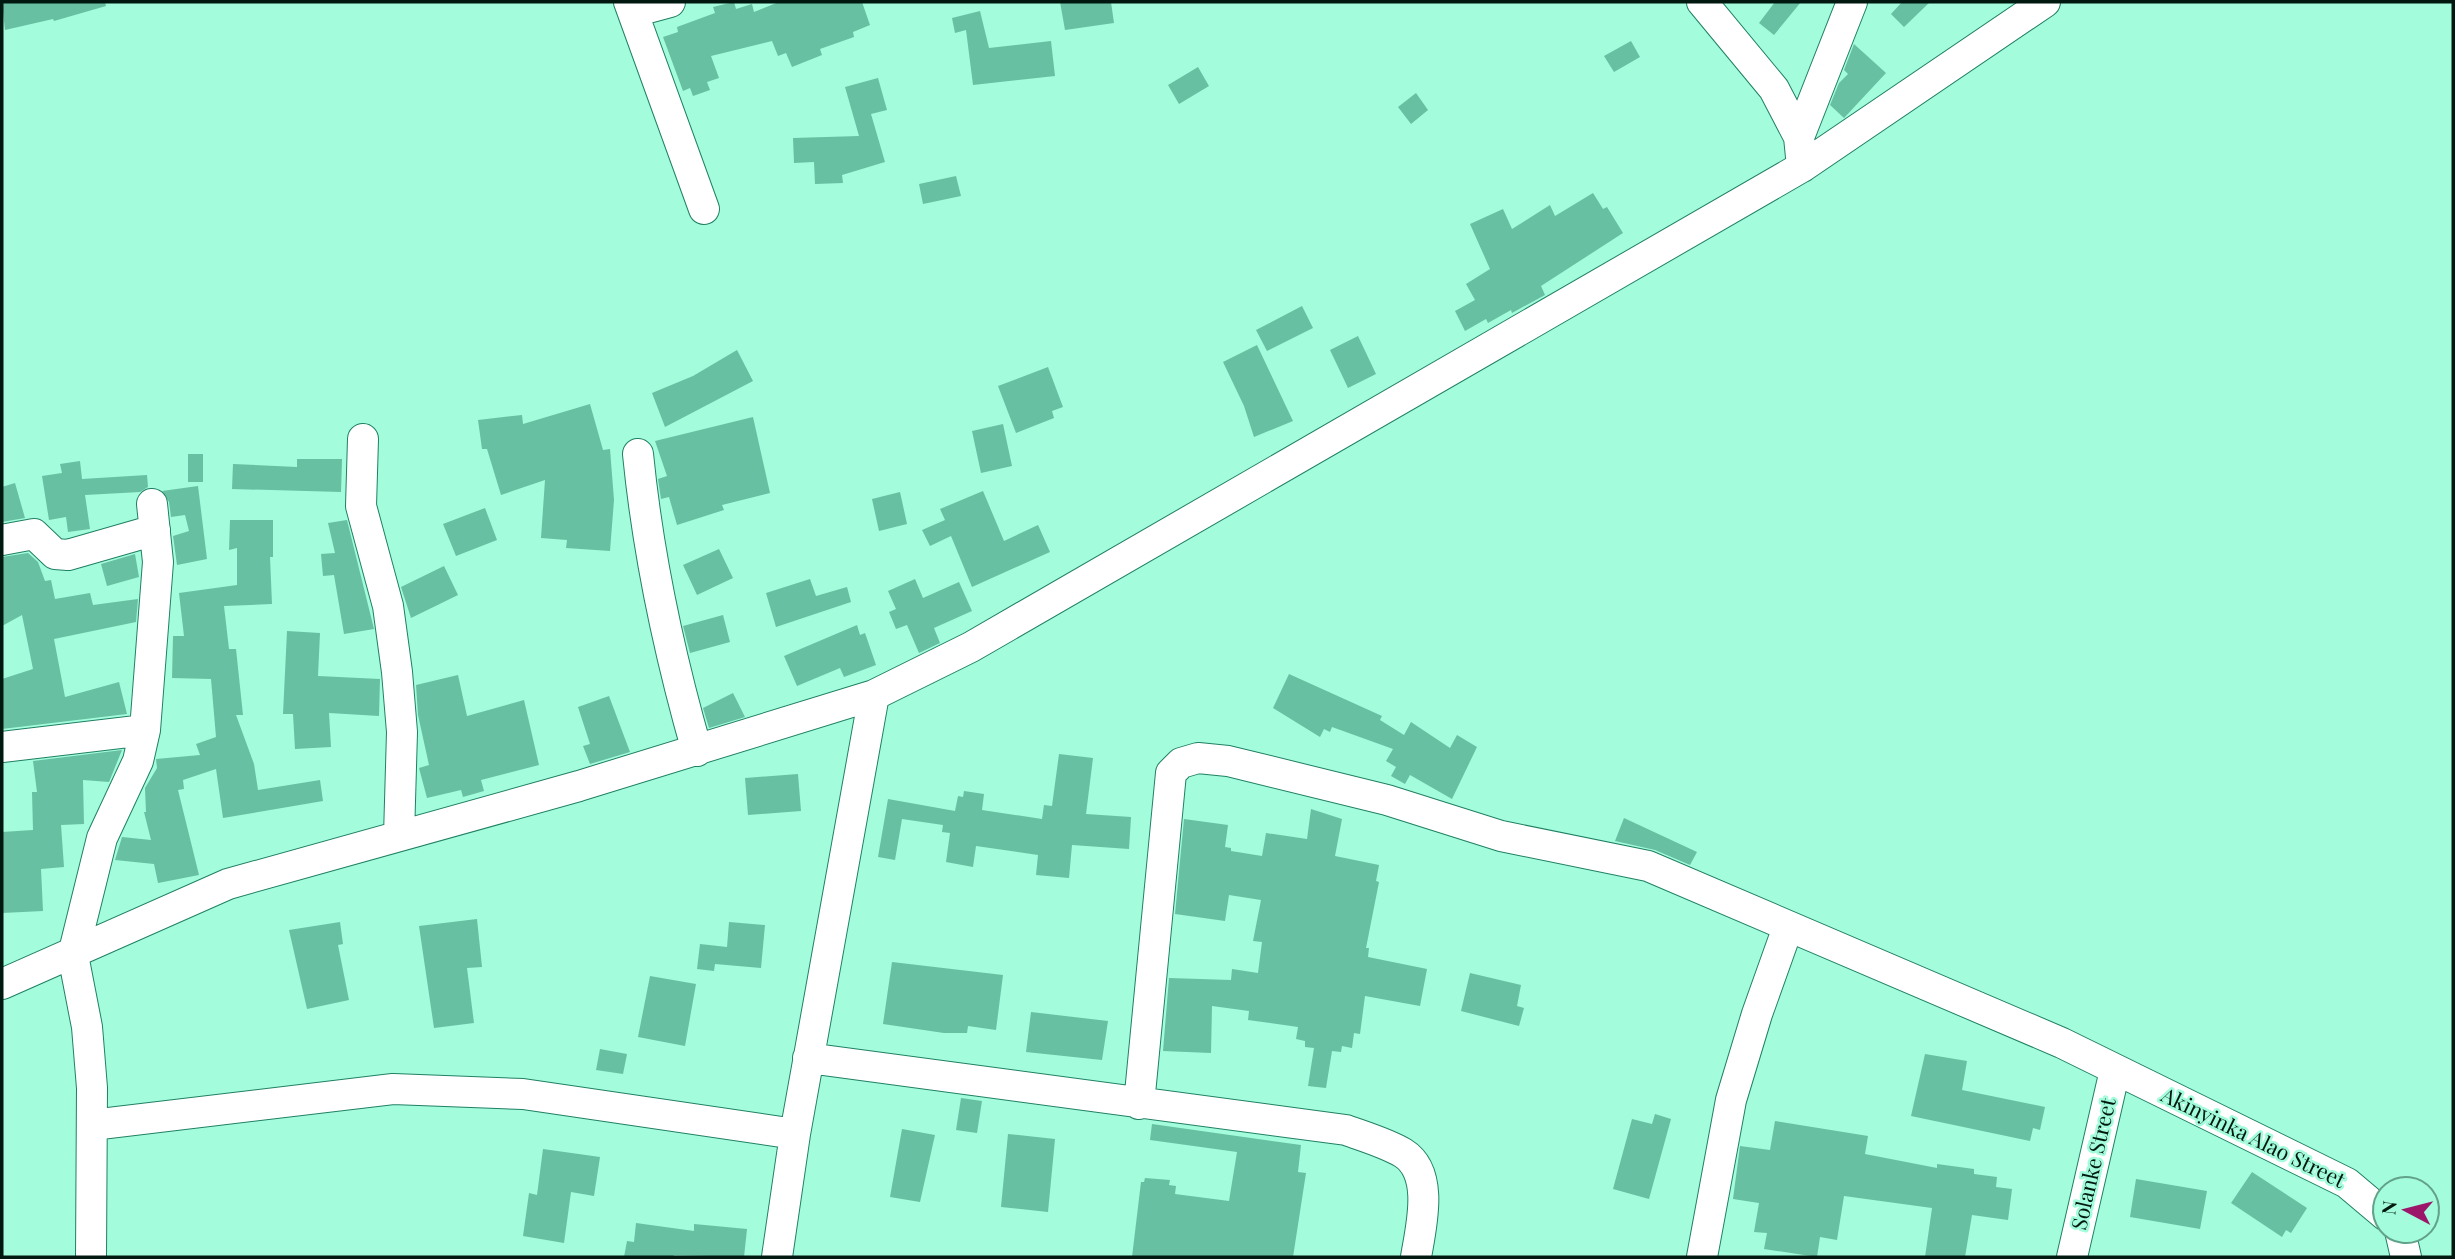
<svg xmlns="http://www.w3.org/2000/svg" width="2455" height="1259" font-family="'Playfair Display',serif">
  <style>
    .building { fill: #67c0a1 }
    .lines { fill: none; stroke-linecap: round; stroke-linejoin: round }
    .minor-casing { stroke: #208064; stroke-width: 32 }
    .minor { stroke: #fff; stroke-width: 30 }
    .labels { text-anchor: middle; stroke-width: 5; stroke-linejoin: round; paint-order: stroke }
    .street-label { font-size: 21px; fill: #001910; stroke: #a3fcdb }
  </style>
  <rect width="100%" height="100%" fill="#a3fcdb"/>
  <!-- building -->
  <path class="building" d="M2 2H105L106 6 54 21 53 19 5 30Z
    M734 2 736 9 752 4 754 12 779 2H862L870 25 853 32 854 37 820 49 822 55 792 67 786 53 778 56 772 41 711 56 719 78 707 82 710 90 693 96 690 88 683 91 663 37 678 32 677 27 715 13 713 7Z
    M1060 2H1111L1114 23 1065 30Z
    M1775 2H1801L1774 35 1759 23Z
    M1902 2H1930L1904 27 1891 14Z
    M980 11 989 48 1051 41 1055 76 973 85 966 30 955 33 952 18Z
    M1631 41 1640 57 1614 72 1604 56Z
    M1854 44 1886 73 1844 118 1830 105 1839 83 1848 74 1844 70Z
    M1198 67 1209 86 1179 104 1168 85Z
    M878 78 887 110 871 114 885 162 842 175 843 183 815 184 814 162 794 163 793 138 859 136 845 87Z
    M1416 93 1428 110 1411 124 1398 107Z
    M956 176 961 196 923 204 919 184Z
    M1593 193 1603 209 1607 207 1623 233 1541 286 1545 295 1512 313 1511 310 1488 323 1486 319 1465 331 1455 311 1475 300 1466 284 1490 269 1470 224 1503 209 1512 229 1550 205 1555 216Z
    M1302 306 1313 328 1267 351 1256 330Z
    M1358 336 1376 374 1348 388 1330 350Z
    M1257 345 1293 421 1254 437 1244 406 1223 362Z
    M737 350 753 381 665 427 652 393 693 376Z
    M1048 367 1063 407 1052 411 1054 418 1016 433 998 386Z
    M590 404 603 450 610 449 614 500 610 551 566 548 567 540 541 538 545 480 501 495 487 449H482L478 420 522 415 523 424Z
    M753 417 770 493 722 505 724 510 677 525 669 497 661 499 658 479 667 476 655 441Z
    M1003 424 1012 466 981 473 972 431Z
    M188 454H203V482H188Z
    M297 459H342L341 492 232 489 233 464 297 467Z
    M80 461 82 479 147 475 148 487 140 492 85 495 90 529 68 532 66 517 49 520 42 476 62 473 60 464Z
    M15 483 25 518 2 522V487Z
    M198 486 207 559 177 565 173 536 189 531 185 515 171 517 169 502 162 491Z
    M983 491 1004 541 1038 525 1050 552 972 587 951 536 930 546 922 530 945 520 940 509Z
    M900 492 907 524 879 531 872 499Z
    M485 508 497 540 456 556 443 524Z
    M230 520H273V557H270L272 604 224 606 229 649H236L243 715H236L254 764 258 790 320 780 323 801 223 818 216 769 183 780 184 789 178 790 199 875 158 883 154 864 115 860 122 837 151 840 144 812H146L145 788 157 768 156 759 200 755 196 744 216 737 211 679 172 678 173 636H184L179 593 237 585V548L229 550Z
    M347 520 374 629 344 634 334 575 323 576 321 554 335 553 328 523Z
    M719 549 733 578 697 595 683 565Z
    M28 553 38 562 45 581 51 580 55 599 90 593 93 605 138 599 136 622 54 639 65 697 119 682 127 714 2 729V679L33 669 22 615 2 626V557Z
    M135 554 139 577 107 586 101 564Z
    M444 566 458 595 411 618 401 587Z
    M810 579 816 596 847 587 851 602 776 627 766 593Z
    M915 579 923 598 959 582 972 611 934 628 940 643 919 653 907 625 896 629 889 612 896 609 888 591Z
    M723 615 730 642 690 653 683 626Z
    M857 625 860 635 865 633 876 665 844 677 840 668 797 686 784 656Z
    M287 631 320 633 318 676 380 679 379 716 329 713 331 747 295 749 293 714H283Z
    M1289 674 1382 716 1380 720 1404 735 1411 722 1450 748 1457 735 1477 747 1452 799 1410 775 1405 784 1391 776 1396 767 1386 761 1393 749 1332 727 1330 732 1324 729 1320 737 1273 708Z
    M458 675 467 716 524 700 539 765 481 780 484 791 463 797 461 790 427 798 419 768 429 765 418 715 416 685Z
    M733 693 745 717 709 728 703 708Z
    M609 696 630 752 590 764 583 746 590 744 578 707Z
    M122 750 109 782 83 780 84 824 61 825 64 867 41 869 43 911 2 913V832L33 830 32 792H37L33 761Z
    M1059 754 1093 758 1086 814 1131 817 1129 849 1072 845 1069 878 1036 875 1038 855 976 846 973 867 946 862 950 833 942 832 943 825 902 819 895 860 878 857 888 799 955 811 958 796 963 797 964 791 984 794 982 810 1042 819 1044 805 1052 806Z
    M798 774 801 811 748 815 745 778Z
    M1311 809 1342 819 1335 856 1379 865 1376 881 1379 882 1366 948H1369L1368 957 1427 969 1420 1006 1365 996 1360 1034 1354 1033 1352 1048 1342 1046 1341 1052 1332 1051 1326 1088 1308 1086 1314 1048 1305 1047V1041L1296 1039 1298 1027 1248 1020 1249 1011 1212 1006 1211 1053 1163 1051 1169 978 1231 980 1232 969 1258 973 1262 942 1253 941 1261 900 1229 895 1225 921 1175 914 1184 819 1228 825 1225 847 1231 848V851L1262 856 1266 833 1307 839Z
    M1624 818 1697 852 1690 865 1655 850 1615 841Z
    M477 919 482 967 467 968 474 1023 434 1028 419 926Z
    M340 922 343 944 338 945 349 1000 307 1009 289 930Z
    M729 922 765 925 761 968 715 964 714 971 697 969 700 944 727 947Z
    M892 962 1003 975 996 1030 968 1026 967 1033H944L883 1024Z
    M1470 973 1521 985 1517 1006 1524 1008 1519 1026 1461 1011Z
    M650 976 696 984 685 1046 638 1037Z
    M1031 1012 1108 1021 1102 1060 1026 1052Z
    M600 1049 627 1054 623 1074 596 1070Z
    M1925 1054 1967 1061 1962 1090 2045 1107 2040 1130 2033 1128 2030 1141 1911 1116Z
    M961 1098 982 1101 977 1133 956 1130Z
    M1655 1114 1671 1119 1649 1199 1613 1189 1632 1119 1652 1124Z
    M1775 1121 1868 1136 1865 1154 1937 1168V1164L1974 1169V1174L1997 1177 1996 1187 2012 1189 2008 1220 1972 1215 1965 1257H1925L1932 1208 1844 1196 1837 1240 1820 1237 1817 1257 1764 1249 1767 1233 1754 1232 1759 1203 1733 1199 1740 1146 1770 1150Z
    M1152 1124 1301 1145 1298 1172 1306 1173 1293 1257H1132L1141 1182H1144L1145 1178 1170 1180 1169 1185 1176 1186 1175 1194 1229 1201 1237 1152 1150 1140Z
    M902 1129 935 1135 920 1202 890 1197Z
    M1008 1134 1055 1139 1048 1212 1001 1207Z
    M543 1149 600 1157 594 1196 571 1192 564 1243 523 1236 529 1193 537 1195Z
    M2252 1172 2307 1208 2291 1233 2286 1230 2282 1237 2231 1203Z
    M2136 1179 2207 1191 2200 1229 2130 1217Z
    M636 1223 694 1231V1224L747 1229 744 1257 674 1255 673 1257H624L627 1241 634 1242Z"/>
  <g class="lines">
    <!-- minor casing -->
    <g class="minor-casing">
      <path id="minor" d="M629 2 704 209
        M1702 2 1774 89 1799 137
        M633 12 670 2
        M1802 167 1799 137 1852 2
        M363 439 361 506 388 606 397 672 402 732 399 836
        M638 454C648 555 669 653 697 751
        M2 540 34 534 55 554 68 555 155 530
        M2 747 145 730
        M2 984 228 884 579 786 874 695 971 647 1802 167 2045 2
        M808 1058 1346 1130C1365 1137 1386 1143 1403 1153 1435 1173 1421 1227 1416 1257
        M1139 1104 1171 773 1181 763 1198 758 1228 761 1387 800 1501 836 1648 866 2062 1043 2347 1183 2385 1215
        M92 1125 393 1089 523 1094 795 1134
        M2400 1231 2406 1257
        M91 1257 92 1088 87 1027 73 955 102 838 138 761 145 730 158 562 152 504
        M777 1257 795 1134 874 695
        M1702 1257 1731 1100 1757 1014 1788 927
        M2072 1257 2115 1070"/>
    </g>
    <!-- minor -->
    <use href="#minor" class="minor"/>
  </g>
  <g class="labels">
    <!-- street labels -->
    <g class="street-label">
      <text transform="translate(2253 1138) rotate(26)" y="7">Akinyinka Alao Street</text>
      <text transform="translate(2094 1164) rotate(-77)" y="7">Solanke Street</text>
    </g>
  </g>
  <!-- border -->
  <rect width="2455" height="1259" fill="none" stroke="#001910" stroke-width="7"/>
  <!-- north arrow -->
  <g transform="translate(2406 1210) rotate(277)"><circle r="33" fill="#a3fcdb" stroke="#62a18a" stroke-width="2"/>
  <path d="M0-5L12 26L0 18L-12 26Z" fill="#9c1769"/>
  <text y="-10" font-size="19" font-weight="bold" text-anchor="middle" fill="#001910">N</text>
  </g>
</svg>
